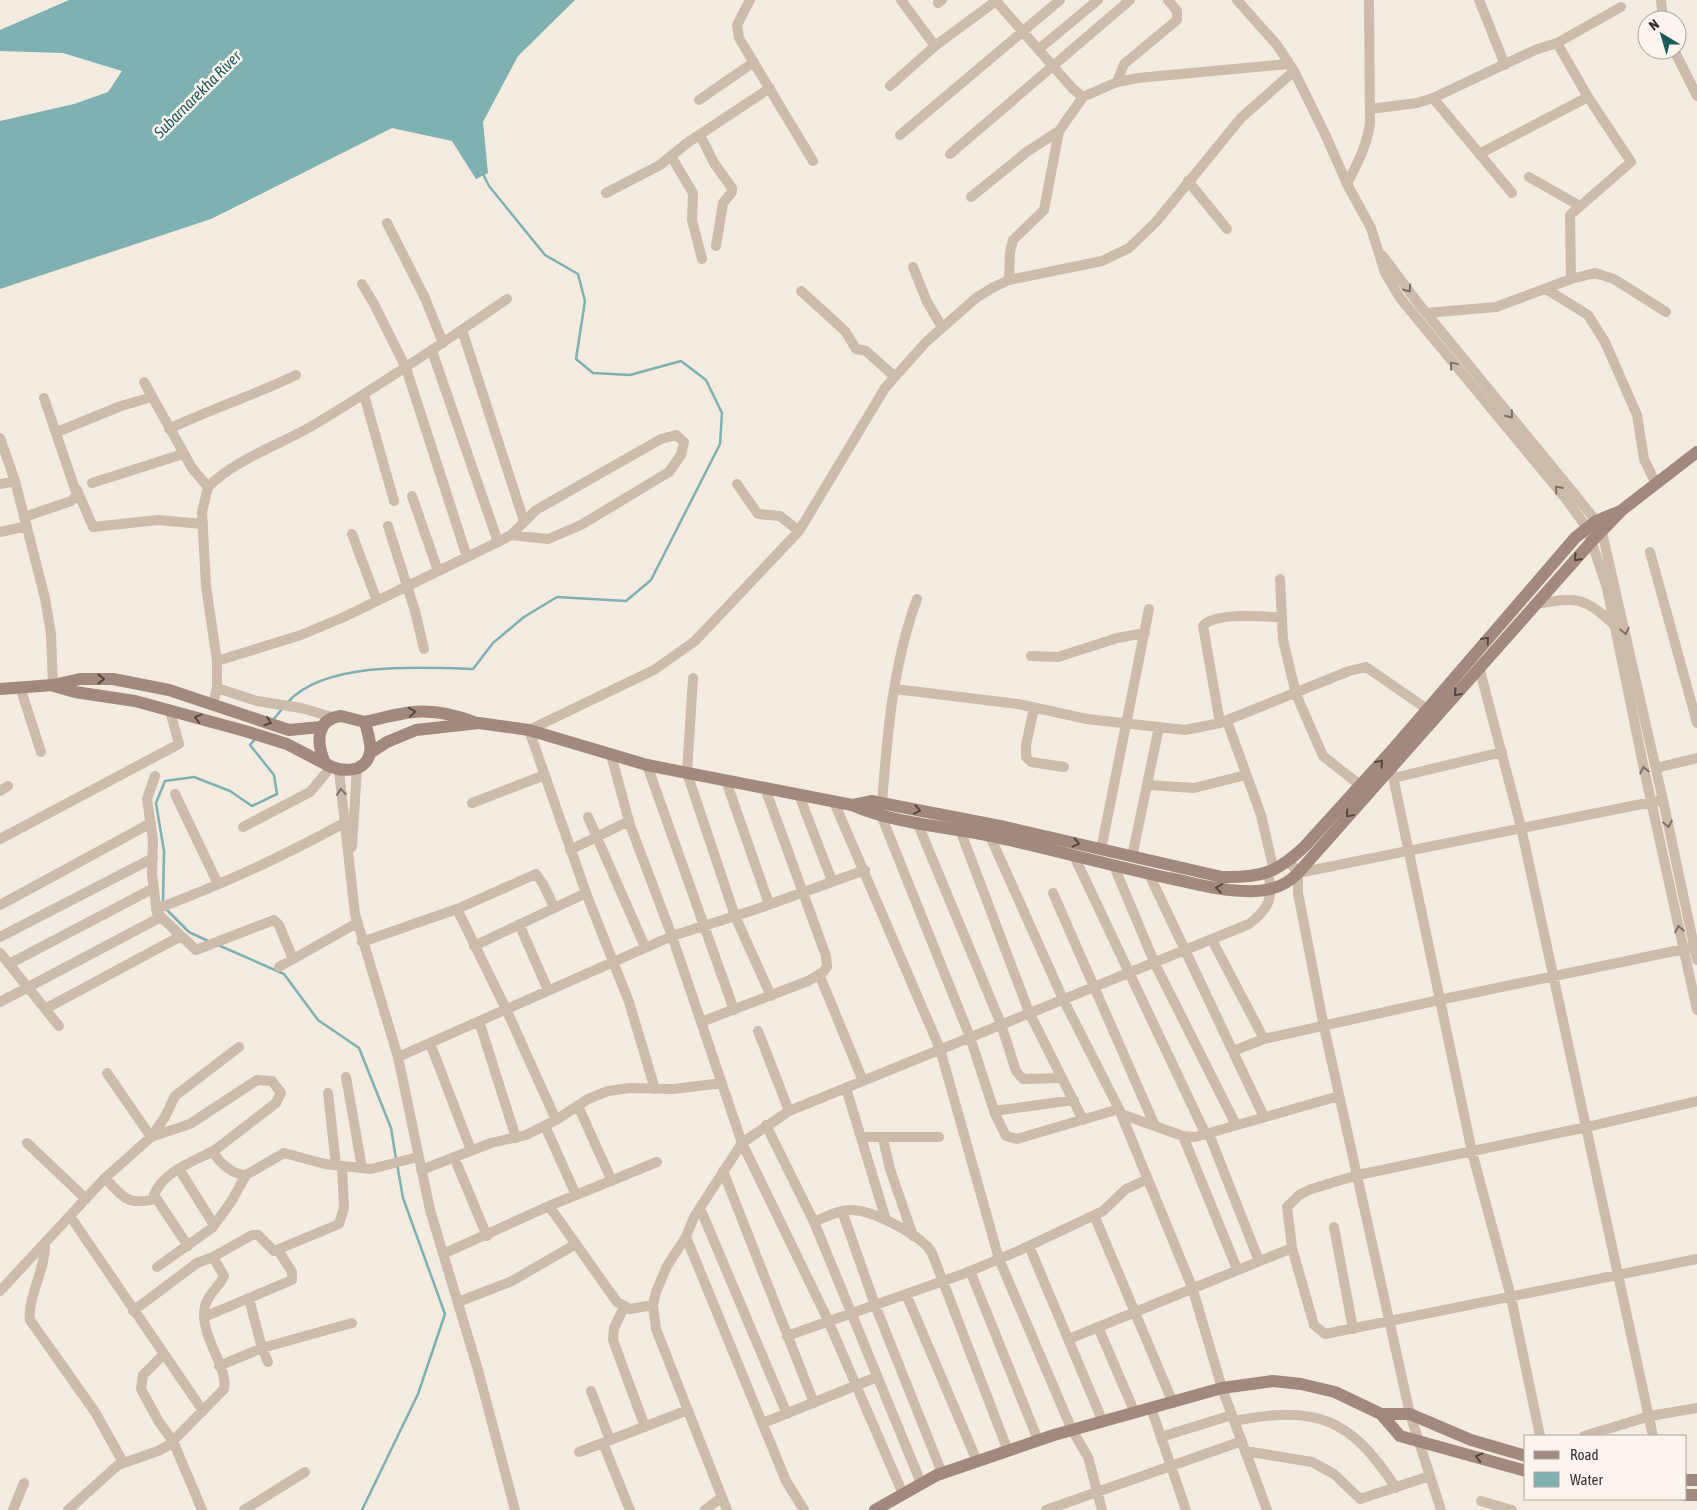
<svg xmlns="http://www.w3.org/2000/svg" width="1697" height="1510" font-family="'Asap Condensed',sans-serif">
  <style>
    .water { fill: #7fb0b2 }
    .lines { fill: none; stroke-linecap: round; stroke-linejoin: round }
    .stream { stroke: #7fb0b2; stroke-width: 2.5 }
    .street { stroke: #cdbbac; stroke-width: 10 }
    .secondary { stroke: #a18a7d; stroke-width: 12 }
    .oneway { stroke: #7d6f65 }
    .oneway2 { stroke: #544640 }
    .labels { text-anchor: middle; stroke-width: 5; stroke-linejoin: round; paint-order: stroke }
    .water-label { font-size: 16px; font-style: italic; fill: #1f5a5e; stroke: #fbf5ee }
  </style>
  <rect width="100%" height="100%" fill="#f4ebe1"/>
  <!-- water -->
  <path class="water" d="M69 0H575L518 56 483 122 488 173 476 179 452 141 392 128 211 219 0 289V121L74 104 108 92 122 71 63 53 0 51V30Z"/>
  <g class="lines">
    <!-- stream -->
    <path class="stream" d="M288 702C325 661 422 667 473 669L493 643 524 617 557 597 626 601 651 580 720 444 722 413 706 380 681 361 630 375 593 373 576 359 585 301 578 274 545 255 489 186 482 172
      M272 721 283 708
      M163 904 164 851 156 803 165 781 194 777 230 791 252 806 277 794 274 775 250 745 256 738
      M166 909 189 932 208 941
      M218 945 284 974 318 1020 359 1048 391 1128 396 1159
      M362 1510 418 1394 445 1314 403 1198 397 1164"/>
    <!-- street -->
    <path class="street" d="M750 0 737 25 739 38 813 161
      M901 0 935 46
      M1237 0 1277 45 1294 71 1325 134 1347 184 1371 228 1385 273 1400 298 1566 499 1587 528 1607 588 1644 769 1697 1010
      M1479 0 1505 65
      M1661 0 1663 20
      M938 3 942 0
      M1039 49 1098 0
      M1674 50 1697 96
      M1117 82 1124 64 1177 20V11L1168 0
      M890 86 935 46 996 1 1073 89 1083 97 1117 82 1138 78 1288 64
      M1433 98 1512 193
      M699 100 754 62
      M1370 109 1417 103 1433 98 1535 50 1557 43 1621 7
      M700 135 714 163 732 188V192L723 203 716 246
      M900 135 1060 0
      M950 154 1130 0
      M1479 154 1588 97 1557 43
      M671 156 693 193 692 220 702 259
      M1529 177 1580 206
      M1188 181 1227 229
      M1347 184C1357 164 1367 146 1370 123L1369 0
      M606 193 660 165 687 143 770 88
      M971 197 1028 151 1059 131
      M387 223 425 298 443 343
      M1382 255 1418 303 1572 491 1596 521 1602 532 1663 800 1697 960
      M913 267 927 302 942 327
      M1571 279 1570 215 1631 162 1588 97
      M1009 280 1010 252 1013 240 1044 210 1059 131 1083 97
      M362 284 374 304 406 368 467 557
      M1546 289 1588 315 1605 342 1637 415 1644 459 1656 484
      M801 291 845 331 856 349 866 351 894 376
      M1426 313 1496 307 1571 279 1595 273 1614 279 1666 312
      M462 330 524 521
      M432 351 498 542
      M144 382 192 468 208 487
      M364 395 394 501
      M169 429C211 409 255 395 296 375
      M57 432 121 406 152 397
      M0 438 15 481 45 598 51 634 53 685
      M92 483 183 454
      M0 484 15 481
      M737 484 758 514 780 516 799 531
      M77 490 93 527 158 520 203 524
      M412 496 438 571
      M24 517 71 501 77 495 44 398
      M388 526 415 611 424 649
      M0 532 27 526
      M352 534 377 601
      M1650 552 1697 723
      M1280 579 1283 640 1296 694 1323 756 1360 785
      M1535 604C1575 598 1584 595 1614 625
      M1031 656 1058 657 1117 638 1145 633
      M217 661 301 635 344 617 498 542 511 535 536 510 661 439 676 435 684 442 681 455 669 472 581 525 548 539 511 535
      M1479 667 1521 827 1653 1436
      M693 678 687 773 735 916 771 996
      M20 687 41 752
      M217 688 257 701 301 708 332 717
      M895 689 1018 704 1087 719 1185 730 1220 723 1349 671 1366 667 1427 709
      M213 703 217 688V661L206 586 202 512 208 487C236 459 279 445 312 426 379 386 443 343 507 299
      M1034 708 1026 745V757L1031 762 1064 767
      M1227 721 1261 815 1274 871
      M1220 723 1203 626C1213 612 1266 616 1282 618
      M611 755 630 825 672 936 742 1143 827 1318 903 1494
      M647 765 734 1010
      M1391 767 1472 1152 1511 1297 1540 1436
      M1656 768 1697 758
      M339 771 355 914 398 1057 430 1210 478 1370 515 1510
      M155 776 147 799 153 840 152 875 157 913 196 950 274 920 279 925 293 959
      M1394 778 1502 752
      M726 781 769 904
      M1149 785 1194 788 1246 775
      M0 791 8 786
      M175 794 218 884
      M799 795 832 881
      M834 802 940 1049 999 1259 1072 1430 1088 1457 1102 1510
      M472 803 545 775
      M882 804C887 735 893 664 917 599
      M881 815 970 1037 995 1114 1006 1136 1017 1139 1119 1109
      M588 817 645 947
      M917 822 1001 1024 1016 1071 1023 1079 1062 1078
      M243 827 310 792 331 767
      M960 830 1029 1012 1083 1120
      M990 836 1063 999 1119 1109 1192 1287 1222 1388 1267 1510
      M0 839 179 744 170 711
      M352 847 357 768
      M570 850 629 821
      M1101 850 1149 609
      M1074 856 1206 1135
      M1132 857 1159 727
      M1289 861 1298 873V893L1324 1027 1410 1414 1441 1510
      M1114 866 1155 964 1236 1125
      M1298 873 1657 801
      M1149 874 1264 1117
      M1053 893 1155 1126
      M0 905 151 823
      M156 909C221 885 284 856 344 823
      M457 909 506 1009 556 1120
      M519 924 548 990
      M0 937 153 858
      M1212 940 1264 1039
      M362 942 457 909 536 874 543 884 554 907
      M474 946 586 893
      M0 953 59 1026
      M9 964 154 888
      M279 967 357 923
      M819 974 863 1081
      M0 1002 161 917
      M45 1009 181 936
      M479 1021 516 1138
      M701 1022 808 981 823 972 827 967 826 956 765 788
      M758 1031 789 1111
      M430 1043 471 1150
      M1233 1051 1264 1039 1439 1000 1689 948
      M398 1057 672 936 754 910 865 870
      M107 1073 151 1137 190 1124 257 1080 272 1081 281 1093 276 1103 215 1150V1155C222 1165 234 1175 246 1175L284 1153 325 1164 371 1169 418 1157
      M346 1077 362 1168
      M846 1088 886 1220
      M655 1089 629 1002 586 893 529 730 654 670 695 641 799 531 885 388 926 342 976 298 992 288 1009 280 1102 261 1129 248 1156 222 1241 118 1294 71
      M328 1093 336 1165
      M1697 1101 1587 1127 1358 1175 1311 1189 1299 1195 1287 1207 1292 1248 1314 1325 1325 1334 1697 1259
      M578 1106 612 1181
      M994 1111 1074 1100
      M1121 1114 1183 1136 1195 1137 1339 1096
      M766 1125 814 1222 921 1483
      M545 1126 576 1195
      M1209 1134 1259 1261
      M1183 1136 1237 1269
      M861 1137H939
      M883 1139 890 1169 913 1236
      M27 1143 86 1199
      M454 1157 487 1236
      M179 1169 214 1225
      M421 1170 491 1143 526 1135 556 1120 588 1099 608 1091 630 1088 674 1089 722 1083
      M723 1171 814 1403
      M105 1178C124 1198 127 1206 156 1199
      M549 1206 617 1302 630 1309 653 1305
      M700 1208 787 1414
      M842 1211 875 1305 942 1473
      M1094 1215 1173 1403
      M70 1216 203 1411
      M814 1222C825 1217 839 1210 851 1210 872 1210 913 1232 927 1246L932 1253 1008 1451
      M1334 1227 1353 1329
      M686 1237 786 1481 804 1510
      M45 1243C46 1269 27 1298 30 1320L95 1412 123 1462
      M188 1246 154 1195C163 1171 195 1161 215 1150
      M1029 1246 1103 1422
      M443 1254 549 1206 657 1162
      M157 1267 212 1228 231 1202 246 1175
      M970 1271 1038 1440
      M0 1291 105 1178 151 1137 165 1117 175 1096 239 1047
      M906 1294 977 1461
      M249 1299 262 1348 268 1362
      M458 1302 512 1281 576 1244
      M624 1307 614 1328 613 1340 645 1427
      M133 1311 197 1263 213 1257 252 1235H258L274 1251 339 1224 344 1208 342 1166
      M204 1317 292 1280V1272L278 1250
      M1098 1327 1135 1413
      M787 1336 963 1274 1018 1251 1103 1211 1126 1189 1148 1179
      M1069 1339 1292 1248
      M164 1354 143 1375 141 1389 159 1422 173 1441 202 1510
      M219 1366 262 1348 352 1323
      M591 1391 610 1440
      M1151 1408 1186 1510
      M1234 1421C1316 1405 1350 1417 1396 1488
      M763 1423 877 1377
      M1584 1436 1650 1416 1697 1408
      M1161 1437 1232 1415
      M603 1443 630 1510
      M1245 1451 1312 1462 1334 1474 1360 1499 1430 1476
      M579 1452 688 1410
      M1481 1501 1512 1510
      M13 1510 24 1483
      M68 1510 118 1465 158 1451 169 1445 224 1389C229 1367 198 1334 205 1306 208 1294 219 1287 224 1276L213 1257
      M244 1510 305 1472
      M705 1510 722 1497
      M727 1510 656 1329 653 1305 656 1292 667 1266 686 1237 694 1217 742 1143 789 1111 1249 924C1269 909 1274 897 1268 873
      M1046 1510 1242 1441"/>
    <!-- secondary -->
    <path class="secondary" d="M54 686 75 692 135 701 245 731 287 744 331 767
      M0 689 53 685 80 679H113L169 690 289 730 321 727
      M341 716 365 722C367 731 372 744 370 753 365 775 338 772 325 763 316 742 316 719 341 716Z
      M365 722C409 711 430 705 474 722
      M370 753 387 742 416 730 479 723 529 730 647 765 852 805C895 824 945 826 991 836 1050 849 1109 865 1168 878 1194 883 1220 891 1246 891 1266 892 1284 888 1298 873L1592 541 1622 510 1697 452
      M852 805 871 801 1005 827 1222 877C1261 878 1277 873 1305 846L1394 748 1575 538 1596 521 1618 512
      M1381 1414H1410L1471 1440 1526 1456
      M1686 1480H1697
      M1686 1495H1697
      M875 1510 937 1475 1054 1435 1222 1388 1273 1381 1301 1384 1335 1392 1381 1414 1400 1436 1526 1471"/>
  </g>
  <!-- one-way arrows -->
  <defs><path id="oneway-chevron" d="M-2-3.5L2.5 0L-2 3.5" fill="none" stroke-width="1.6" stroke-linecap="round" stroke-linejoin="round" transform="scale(1.25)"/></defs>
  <g class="oneway">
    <use href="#oneway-chevron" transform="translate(1408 289) rotate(54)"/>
    <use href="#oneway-chevron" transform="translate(1453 365) rotate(-130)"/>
    <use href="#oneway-chevron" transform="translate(1510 415) rotate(51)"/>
    <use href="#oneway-chevron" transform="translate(1558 489) rotate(-131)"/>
    <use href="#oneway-chevron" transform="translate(1625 631) rotate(77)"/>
    <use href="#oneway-chevron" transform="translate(1644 770) rotate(-102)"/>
    <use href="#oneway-chevron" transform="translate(341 792) rotate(-96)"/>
    <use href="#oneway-chevron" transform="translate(1668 824) rotate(78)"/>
    <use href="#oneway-chevron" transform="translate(1679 929) rotate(-102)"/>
  </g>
  <g class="oneway2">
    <use href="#oneway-chevron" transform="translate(1577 558) rotate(132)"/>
    <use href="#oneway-chevron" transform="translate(1486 640) rotate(-49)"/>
    <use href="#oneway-chevron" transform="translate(101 679)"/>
    <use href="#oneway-chevron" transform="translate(1457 693) rotate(132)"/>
    <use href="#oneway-chevron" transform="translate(412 712) rotate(-6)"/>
    <use href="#oneway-chevron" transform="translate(198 718) rotate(-165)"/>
    <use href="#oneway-chevron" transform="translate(268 722) rotate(20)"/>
    <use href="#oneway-chevron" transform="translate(1380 763) rotate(-48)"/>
    <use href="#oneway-chevron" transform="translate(917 810) rotate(11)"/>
    <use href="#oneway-chevron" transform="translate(1349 814) rotate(131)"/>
    <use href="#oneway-chevron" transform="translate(1076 843) rotate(13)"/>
    <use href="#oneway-chevron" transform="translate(1219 888) rotate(-171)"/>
    <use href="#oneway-chevron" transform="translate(1479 1457) rotate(-166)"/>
  </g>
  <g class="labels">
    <!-- water labels -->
    <g class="water-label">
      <text transform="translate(197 94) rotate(-45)" y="6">Subarnarekha River</text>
    </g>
  </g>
  <!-- legend -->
  <rect x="1524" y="1435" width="162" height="65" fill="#fbf5ee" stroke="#aea6a0"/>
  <rect x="1534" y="1451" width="25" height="8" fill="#a18a7d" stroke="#aea6a0"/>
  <text x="1570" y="1460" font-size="15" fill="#3b302b">Road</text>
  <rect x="1534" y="1472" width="25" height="15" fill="#7fb0b2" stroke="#aea6a0"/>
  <text x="1570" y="1485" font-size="15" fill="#3b302b">Water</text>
  <!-- north arrow -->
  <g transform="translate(1662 35) rotate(322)"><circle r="24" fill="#fbf5ee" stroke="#aea6a0"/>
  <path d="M0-4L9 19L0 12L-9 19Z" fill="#1f5a5e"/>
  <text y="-8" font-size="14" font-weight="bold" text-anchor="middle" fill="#3b302b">N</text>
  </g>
</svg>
